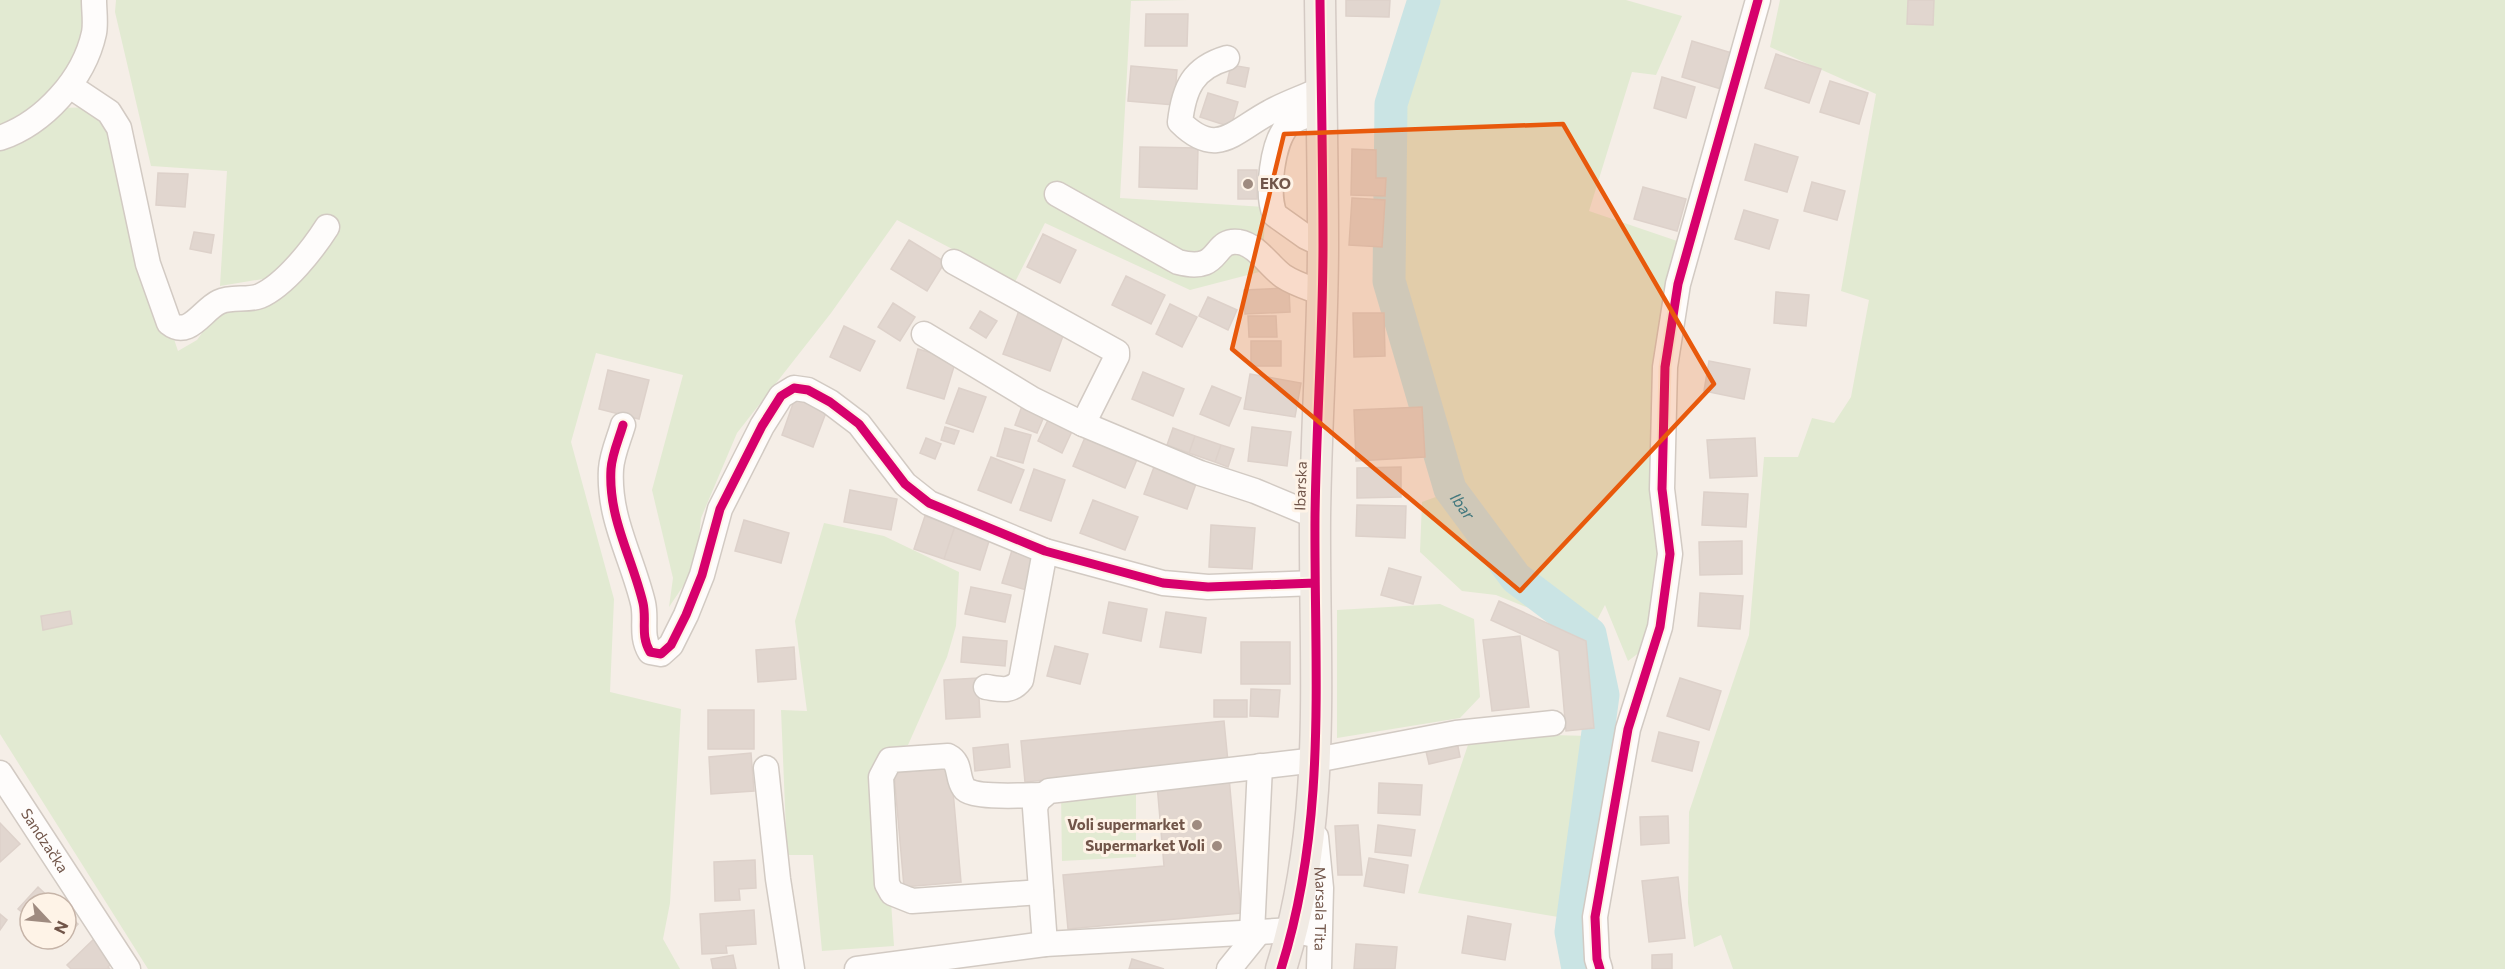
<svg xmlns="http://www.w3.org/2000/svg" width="2505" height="969" font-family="Commissioner,sans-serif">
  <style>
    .green { fill: #e2ead2 }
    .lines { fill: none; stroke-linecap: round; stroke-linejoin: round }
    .river { stroke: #cae4e4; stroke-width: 33 }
    .building { fill: #e1d6cf; stroke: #ddd1ca; stroke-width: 1.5 }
    .minor-casing { stroke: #d2cac3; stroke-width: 27 }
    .major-casing { stroke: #d4cac4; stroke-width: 33 }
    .minor { stroke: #fefcfb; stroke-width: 24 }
    .major { stroke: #f1ebe4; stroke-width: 30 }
    .cycleway-casing { stroke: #fef3e7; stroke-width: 13 }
    .cycleway { stroke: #d6006c; stroke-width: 9 }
    .marked { fill: #e8590c; fill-opacity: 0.2; stroke: #e8590c; stroke-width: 4.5; stroke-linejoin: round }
    .poi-dot { fill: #9f8b80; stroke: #fef3e7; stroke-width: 2 }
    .labels { text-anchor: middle; stroke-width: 6; stroke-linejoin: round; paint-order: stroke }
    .poi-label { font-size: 15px; font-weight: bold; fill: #715549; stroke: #fef3e7; text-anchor: end }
    .street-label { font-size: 15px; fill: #715549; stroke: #fef3e7 }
    .water-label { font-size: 16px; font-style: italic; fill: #41777d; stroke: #fef3e7 }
  </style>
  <rect width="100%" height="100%" fill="#f5eee7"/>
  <!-- green -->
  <path class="green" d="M0 0H82L98 15 70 71 30 112 0 125Z
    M116 0H1188L1131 1 1120 198 1265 207 1263 271 1190 290 1045 223 1015 282 897 220 831 313 737 433 701 518 696 567 669 607 673 578 652 490 683 375 596 353 571 442 614 599 610 692 681 709 670 903 663 939 680 969H148L0 734V149L62 108 92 107 119 123 143 247 178 351 197 340 224 302 269 278 220 286 227 171 151 166 115 12Z
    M1435 0H1626L1682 16 1656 75 1632 72 1589 211 1683 243 1660 540 1651 619 1640 652 1628 661 1605 605 1593 628 1522 570 1456 485 1396 282 1402 109Z
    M1780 0H2505V969H1733L1721 935 1694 947 1688 903 1689 812 1749 635 1764 457H1798L1812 418 1834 423 1851 397 1869 300 1841 291 1876 94 1770 47Z
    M1444 494 1507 582 1559 620 1496 595 1462 591 1420 552 1422 502Z
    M824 523 884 536 959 572 956 626 947 657 908 745 881 751 894 946 822 951 813 855H787L781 710 807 711 795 621Z
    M1440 604 1474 619 1480 697 1460 718 1337 738V610Z
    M1472 733 1589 736 1564 918 1418 893Z
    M1136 788V857L1062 861 1061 794Z"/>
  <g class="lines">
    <!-- river -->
    <path class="river" id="s1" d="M1424 0 1391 104 1389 281 1450 489 1516 578 1590 634 1603 695 1571 932 1578 969"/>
  </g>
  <!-- building -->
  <path class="building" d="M1346 0H1390L1389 17 1346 16Z
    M1908 0H1934L1933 25 1907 24Z
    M1146 14H1188L1187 46H1145Z
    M1692 41 1732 53 1721 89 1682 77Z
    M1776 54 1821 69 1809 103 1765 88Z
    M1231 65 1249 68 1245 87 1227 83Z
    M1131 66 1177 70 1174 105 1128 101Z
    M1662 77 1695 87 1686 118 1654 108Z
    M1830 81 1868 93 1859 124 1820 112Z
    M1208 93 1238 102 1231 127 1200 117Z
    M1755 144 1798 157 1787 192 1745 180Z
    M1140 147 1198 148 1197 189 1139 187Z
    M1352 149 1376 150V178H1386L1385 196 1351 195Z
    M1238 170H1257V199H1238Z
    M158 173 188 174 185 207 156 205Z
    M1812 182 1845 191 1837 220 1804 211Z
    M1643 187 1686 199 1677 231 1634 219Z
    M1352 198 1385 200 1382 247 1349 245Z
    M1744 210 1778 220 1769 249 1735 239Z
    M194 232 214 235 211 253 190 249Z
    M1043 234 1076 250 1060 283 1027 267Z
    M909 240 945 262 927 291 891 269Z
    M1126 276 1165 295 1151 324 1112 305Z
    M1289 288 1290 312 1245 314 1244 290Z
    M1776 292 1809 295 1806 326 1774 323Z
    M1208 297 1237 310 1228 330 1199 316Z
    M893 303 915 317 900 341 878 327Z
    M1170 304 1197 317 1182 347 1156 334Z
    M1020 308 1067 325 1050 371 1003 354Z
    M980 311 997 321 986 338 970 328Z
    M1353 313H1384L1385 356 1354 357Z
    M1248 316H1276L1277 337H1249Z
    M844 326 875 341 860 371 830 357Z
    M1251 341H1281V366H1251Z
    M918 349 956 360 944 399 907 388Z
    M1709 361 1750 369 1744 399 1704 391Z
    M608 370 649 380 639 419 599 409Z
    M1143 372 1184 389 1173 416 1132 399Z
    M1250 374 1301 383 1295 417 1244 409Z
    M1212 386 1241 398 1229 426 1200 414Z
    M959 388 986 397 973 432 946 423Z
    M795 398 827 410 813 447 782 435Z
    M1025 398 1048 407 1037 433 1015 425Z
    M1422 407 1425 457 1356 461 1354 410Z
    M1049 418 1073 429 1062 453 1038 441Z
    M945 427 959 431 954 444 941 440Z
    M1252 427 1291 432 1287 466 1248 461Z
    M1005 428 1031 435 1023 463 997 456Z
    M1173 428 1195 436 1189 453 1167 445Z
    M1086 435 1138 457 1125 488 1073 466Z
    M1195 436 1221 445 1215 462 1189 453Z
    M926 438 941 444 935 459 920 453Z
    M1755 438 1757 476 1710 478 1707 440Z
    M1221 445 1234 449 1228 467 1215 462Z
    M991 457 1024 470 1011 503 978 490Z
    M1154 467 1197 481 1187 509 1144 494Z
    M1401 467V497L1357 498V468Z
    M1034 469 1065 480 1051 521 1020 510Z
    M850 490 897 499 891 530 844 522Z
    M1704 492 1748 494 1746 527 1702 525Z
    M1093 500 1138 517 1125 550 1080 533Z
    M1357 505 1406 506 1405 538 1356 536Z
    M925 516 955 526 944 559 914 549Z
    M744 520 789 533 781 563 735 551Z
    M1211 525 1255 528 1252 569 1209 567Z
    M955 526 990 538 980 570 944 559Z
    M1742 541V574L1700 575 1699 542Z
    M1013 547 1040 555 1030 591 1002 583Z
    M1389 568 1421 577 1413 604 1381 595Z
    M971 587 1011 595 1005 622 965 614Z
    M1700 593 1743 596 1740 629 1698 626Z
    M1499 601 1586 641 1594 728 1566 731 1559 651 1491 620Z
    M1109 602 1147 609 1141 641 1103 633Z
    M70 611 72 624 43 630 41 616Z
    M1166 612 1206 618 1201 653 1160 647Z
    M1520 636 1529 707 1492 711 1483 640Z
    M963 637 1007 641 1005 666 961 662Z
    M1241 642H1290V684H1241Z
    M1055 646 1088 654 1080 684 1047 676Z
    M794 647 796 679 758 682 756 650Z
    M978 678 980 717 946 719 944 680Z
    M1680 678 1721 691 1709 730 1667 716Z
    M1251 689 1280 690 1278 717 1250 716Z
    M1214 700H1247V717H1214Z
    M708 710H754V749H708Z
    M1224 721 1228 762 1025 782 1021 741Z
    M1659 732 1699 742 1692 771 1652 761Z
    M1456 736 1460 757 1429 764 1424 743Z
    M1008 744 1010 767 975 771 973 748Z
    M751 753 754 791 711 794 709 757Z
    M951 768 961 882 904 887 894 773Z
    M1229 777 1241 913 1068 929 1063 875 1164 866 1157 784Z
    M1379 783 1422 785 1420 815 1378 813Z
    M1668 816 1669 843 1641 845 1640 817Z
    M0 823 20 844 0 862Z
    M1358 825 1362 875H1338L1335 826Z
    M1378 825 1415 830 1411 856 1375 852Z
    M1369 858 1408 865 1404 893 1364 886Z
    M755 860 756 888 739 889 740 900 715 901 714 862Z
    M1678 877 1685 938 1649 942 1642 881Z
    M38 887 55 903H30V919L18 909Z
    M754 910 756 944 726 946 727 953 702 954 700 914Z
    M66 913 78 924 66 937Z
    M0 914 7 920 0 930Z
    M1468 916 1511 924 1505 960 1462 953Z
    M97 936 117 958 108 967 110 969H71L67 965Z
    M1356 944 1397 947 1395 969H1354Z
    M1672 954V969H1652V955Z
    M733 955 736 969H713L711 959Z
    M1132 959 1164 969H1129Z"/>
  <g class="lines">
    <!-- minor casing -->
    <g class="minor-casing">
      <g id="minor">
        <path d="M1227 58C1193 68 1184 88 1180 122 1217 159 1234 131 1270 112 1286 103 1305 97 1321 89"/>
        <path d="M70 86 109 112 119 128 148 264 169 323C189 339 202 310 219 302 232 296 247 301 260 296 285 285 313 249 327 227"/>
        <path d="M1322 110C1312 114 1295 118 1288 125 1272 142 1266 194 1275 215L1306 237 1323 245"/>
        <path d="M0 138C44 123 84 79 94 33 96 23 94 11 94 0"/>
        <path d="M1057 194 1178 262C1223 274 1211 238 1239 242 1257 245 1269 266 1283 276 1295 284 1309 288 1322 293"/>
        <path d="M954 262 1117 352V356L1083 424"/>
        <path d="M924 334 1032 399 1083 424 1200 473 1255 491 1315 516"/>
        <path d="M623 425C619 439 612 454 611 469 608 518 632 557 643 603 647 620 640 635 650 652L661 654 671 645 686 615 702 575 720 509 762 426 781 396 794 388 808 390 830 402 859 424 905 484 929 503 1045 551 1163 583 1208 587 1315 583"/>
        <path d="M986 687C1000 689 1011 693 1021 680L1045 551"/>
        <path d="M766 768 778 879 792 969"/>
        <path id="s2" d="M0 773 128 969"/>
        <path id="s3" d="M1316 837 1321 888 1319 969"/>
        <path d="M1041 892 912 901 892 893 887 884 881 777 890 760 948 756C962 763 956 777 964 788 971 799 1028 795 1042 795"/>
        <path d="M1252 933 1260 766"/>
        <path d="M1045 944 1035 808 1038 800 1049 791 1316 760 1456 733 1553 723"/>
        <path d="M857 969 1045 944 1293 930 1319 936"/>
        <path d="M1229 969 1259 932"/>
        <path d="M1600 969 1597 959 1595 917 1628 729 1660 627 1670 554 1662 489 1665 367 1678 284 1758 0"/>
      </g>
    </g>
    <!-- major casing -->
    <g class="major-casing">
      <path id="major" d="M1281 969C1328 820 1314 672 1315 518 1316 427 1323 336 1323 244 1323 163 1321 81 1320 0"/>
    </g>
    <!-- minor -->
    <use href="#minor" class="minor"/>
    <!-- major -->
    <use href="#major" class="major"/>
    <!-- cycleway casing -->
    <g class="cycleway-casing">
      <path id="cycleway" d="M623 425C619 439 612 454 611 469 608 518 632 557 643 603 647 620 640 635 650 652L661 654 671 645 686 615 702 575 720 509 762 426 781 396 794 388 808 390 830 402 859 424 905 484 929 503 1045 551 1163 583 1208 587 1315 583
        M1281 969C1328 820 1314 672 1315 518 1316 427 1323 336 1323 244 1323 163 1321 81 1320 0
        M1600 969 1597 959 1595 917 1628 729 1660 627 1670 554 1662 489 1665 367 1678 284 1758 0"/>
    </g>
    <!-- cycleway -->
    <use href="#cycleway" class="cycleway"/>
  </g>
  <!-- marked area -->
  <path class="marked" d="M1563 124 1714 384 1520 591 1232 349 1284 134Z"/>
  <!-- markers -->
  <g class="poi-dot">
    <circle cx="1248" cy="184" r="6"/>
    <circle cx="1197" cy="825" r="6"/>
    <circle cx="1217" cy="846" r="6"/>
  </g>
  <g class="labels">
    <!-- poi labels -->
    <g class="poi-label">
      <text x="1260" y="189" text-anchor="start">EKO</text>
      <text x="1185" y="830">Voli supermarket</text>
      <text x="1205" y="851">Supermarket Voli</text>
    </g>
    <!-- street labels -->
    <g class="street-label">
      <text transform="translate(1301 486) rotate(-88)" y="5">Ibarska</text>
      <text dy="5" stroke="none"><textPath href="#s2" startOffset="81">Sandzačka</textPath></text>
      <text dy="5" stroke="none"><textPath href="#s3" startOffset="72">Marsala Tita</textPath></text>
    </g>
    <!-- water labels -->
    <g class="water-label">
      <text dy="6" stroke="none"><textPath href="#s1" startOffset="524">Ibar</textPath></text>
    </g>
  </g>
  <!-- north arrow -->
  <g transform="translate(48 921) rotate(116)"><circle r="28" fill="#fef3e7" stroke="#c6b4a8" stroke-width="1.5"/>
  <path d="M0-4.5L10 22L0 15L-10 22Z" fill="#9f8b80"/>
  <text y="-9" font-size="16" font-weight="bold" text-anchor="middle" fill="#715549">N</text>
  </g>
</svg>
